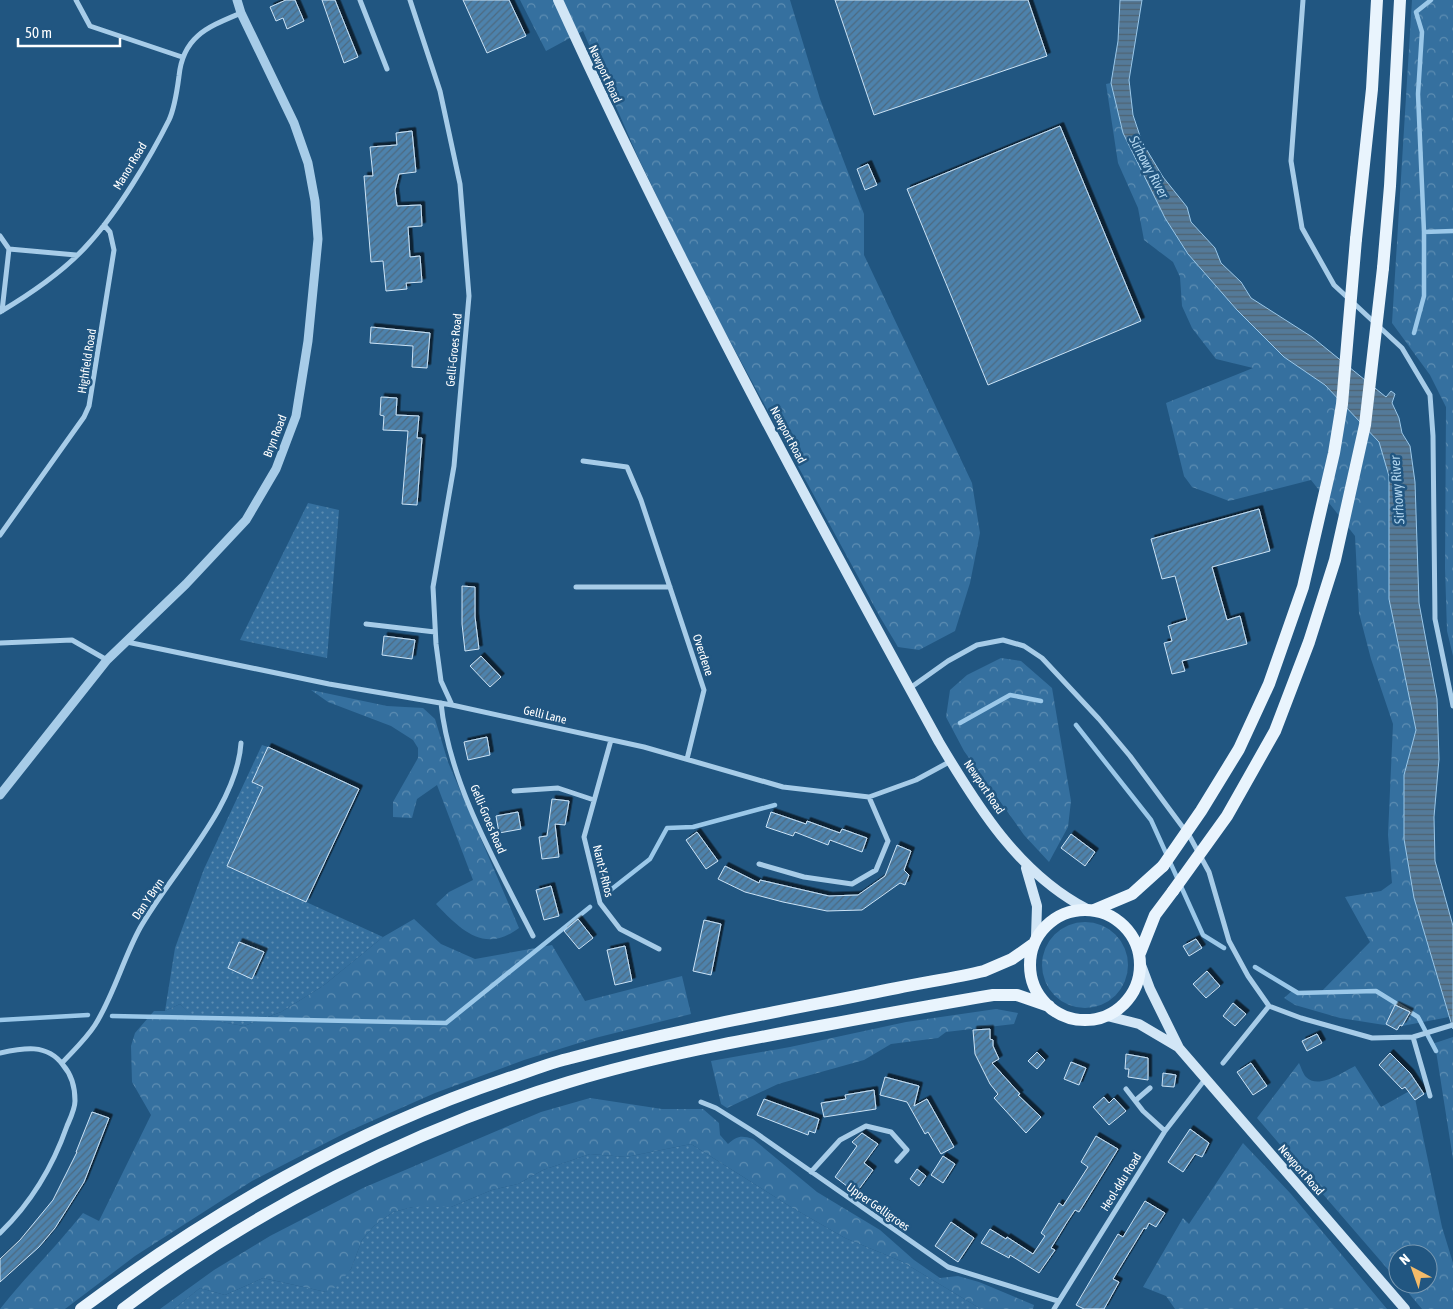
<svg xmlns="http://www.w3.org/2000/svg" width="1453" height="1309" font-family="'Asap Condensed',sans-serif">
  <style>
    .grass { fill: url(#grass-dots) }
    .forest { fill: url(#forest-crowns) }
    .water { fill: url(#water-rules); stroke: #9bc8e9 }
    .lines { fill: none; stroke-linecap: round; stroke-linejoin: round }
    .stream { stroke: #9bc8e9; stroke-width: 4.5 }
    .building { fill: url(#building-hatch); stroke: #cbe3f6; filter: url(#shadow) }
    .minor { stroke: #a7cce8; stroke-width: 5 }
    .tertiary { stroke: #a7cce8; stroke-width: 9 }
    .secondary { stroke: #d2e6f6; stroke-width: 10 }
    .primary { stroke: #e9f4fd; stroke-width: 12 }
    .primary-bridge { stroke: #e9f4fd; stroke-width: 12 }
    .labels { text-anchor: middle; stroke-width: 5; stroke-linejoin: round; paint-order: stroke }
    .street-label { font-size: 12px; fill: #fff; stroke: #215681 }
    .water-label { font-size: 14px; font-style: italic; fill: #b2d6ef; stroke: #215681 }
  </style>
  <defs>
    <pattern id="grass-dots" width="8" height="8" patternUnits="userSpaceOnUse" patternTransform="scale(1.25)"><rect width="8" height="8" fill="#35709f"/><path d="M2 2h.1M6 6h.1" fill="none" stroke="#5d8db2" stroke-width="1.8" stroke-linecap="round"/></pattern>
    <pattern id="forest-crowns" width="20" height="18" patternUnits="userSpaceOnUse" patternTransform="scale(1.25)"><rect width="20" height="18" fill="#35709f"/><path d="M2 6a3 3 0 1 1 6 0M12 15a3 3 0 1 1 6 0" fill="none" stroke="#5d8db2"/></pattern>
    <pattern id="water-rules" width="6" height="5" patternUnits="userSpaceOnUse" patternTransform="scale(1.25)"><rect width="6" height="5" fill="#547a99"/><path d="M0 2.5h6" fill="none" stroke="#506372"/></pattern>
    <pattern id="building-hatch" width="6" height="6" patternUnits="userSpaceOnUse" patternTransform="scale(1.25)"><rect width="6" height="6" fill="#4e82ac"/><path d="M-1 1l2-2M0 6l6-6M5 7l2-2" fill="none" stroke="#4d6a81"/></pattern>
    <filter id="shadow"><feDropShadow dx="3.5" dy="-3.5" stdDeviation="0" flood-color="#0009"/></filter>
  </defs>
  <rect width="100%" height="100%" fill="#215681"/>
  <!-- grass -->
  <path class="grass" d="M308 503 339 510 327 658 240 640Z
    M262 745 268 747 252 782 263 787 227 866 383 937 323 986 281 1012 244 1026 192 1017 180 1004 165 1011 175 948 204 869Z
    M691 1144 791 1207 845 1238 901 1261 981 1309H174L200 1288 225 1295 263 1278 326 1292 351 1269 362 1240 374 1226 393 1212 413 1207H451L492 1190 518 1184 543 1170 590 1154 626 1157Z"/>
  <!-- forest -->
  <path class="forest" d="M520 0H790L820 99 864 214V255L972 483 980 533 970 583 955 631 919 650 898 647 880 617 701 288 637 155 583 31 546 51Z
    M1412 0H1453V656L1447 631 1445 568 1446 407 1430 375 1392 323Z
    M1111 83 1123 133 1165 218 1188 254 1237 310 1284 357 1325 385 1379 442 1389 476V599L1416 730 1404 775V839L1414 898 1449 1017 1397 1027 1340 1018 1295 1005 1284 998 1293 990 1298 993H1320L1370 942 1345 897 1381 891 1392 883 1388 835 1393 724 1371 659 1359 613 1355 536 1311 480 1229 501 1192 487 1184 476 1166 403 1253 368 1216 359 1192 328 1182 306 1180 277 1173 262 1144 240 1138 208 1118 163 1106 84Z
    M1001 658 1021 661 1052 688 1071 801 1068 827 1049 862 1024 835 964 751 946 717 950 690 967 675Z
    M311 690 387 706 423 708 435 719 448 762 519 928C484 954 461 930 436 904L449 892 473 880 437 785 417 799 412 818 393 817V802L418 758V748L413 740 391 726 328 702Z
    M414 919 441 944 475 959 552 945 585 1001 682 976 691 1014 595 1038 524 1060 435 1093 349 1131 252 1181 135 1256 65 1309H0C26 1276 56 1247 83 1213L99 1221 151 1115 132 1082 131 1046 135 1033 154 1011H165L180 1004 193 1017 244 1026 281 1012 323 986 383 937Z
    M1042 965a43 43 0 1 1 86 0a43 43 0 1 1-86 0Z
    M996 1009 1018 1013 1014 1024 946 1032 938 1038 891 1044 864 1060 778 1084 727 1108 721 1104 711 1061 790 1047 906 1022Z
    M1453 1037V1159L1436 1051 1432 1044Z
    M1299 1063C1301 1067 1303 1074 1306 1077 1318 1090 1343 1072 1355 1066L1381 1107 1413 1089 1442 1227 1453 1263V1309H1422L1401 1284H1428V1254H1398V1281L1257 1118Z
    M590 1098 662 1109H703L719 1123 720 1135 728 1144C737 1136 741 1135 753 1139L817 1192 880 1230 914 1260 940 1278 958 1276 979 1282 1034 1305 1033 1309H981L901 1261 845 1238 791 1207 691 1144 626 1157 590 1154 543 1170 518 1184 492 1190 451 1207H413L393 1212 374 1226 362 1240 351 1269 336 1287 326 1292 263 1278 225 1295 200 1288 174 1309H160L214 1270 270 1236 363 1188 541 1112Z
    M1243 1143 1291 1194 1387 1309H1175L1166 1296 1143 1287 1183 1218 1189 1224Z"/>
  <!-- water -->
  <path class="water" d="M1120 0H1142L1129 80 1133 115 1142 142 1163 177 1187 207 1191 222 1215 248 1221 263 1241 282 1251 298 1312 337 1386 397 1391 391 1395 394 1392 403 1399 418 1402 433 1410 446 1415 482 1419 603 1437 699 1439 759 1434 817 1435 861 1453 926V1029L1414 898 1404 839V775L1416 730 1389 599V476L1379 442 1325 385 1284 357 1237 310 1188 254 1165 218 1123 133 1111 83 1118 41Z"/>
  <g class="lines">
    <!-- stream -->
    <path class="stream" d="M1424 232 1453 231
      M1414 333 1424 296V232L1418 94 1422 32 1416 12 1431 0
      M960 723 1010 695 1041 701
      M1076 725 1151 820 1203 935 1224 948
      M608 892 650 859 667 828 693 827 775 805
      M1255 967 1298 993 1376 991 1418 1017 1436 1051
      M112 1016 446 1023 590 907
      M0 1020 88 1015"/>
  </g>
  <!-- building -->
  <path class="building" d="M286 0H295L304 21 287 29 283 18 276 21 270 7Z
    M322 0H335L358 57 344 63Z
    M463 0H509L526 36 487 53Z
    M835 0H1028L1047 56 874 115Z
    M1060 126 1141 321 988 385 907 189Z
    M412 131 416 172 399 174 395 190 397 206 421 205 422 226 408 227 410 257 420 256 422 282 406 283 407 289 386 291 383 261 371 262 364 176H373L370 147 397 145 396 133Z
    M868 164 877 185 865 190 857 169Z
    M371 327 430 333 427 368 412 367 413 346 370 343Z
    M381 397 397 398 396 415 419 416 417 438H422L417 505 402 504 408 431 383 430 384 416 380 415Z
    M1259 509 1270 551 1212 567 1227 620 1240 616 1247 644 1182 661 1185 671 1172 674 1164 643 1172 641 1168 626 1187 620 1175 576 1162 579 1151 539Z
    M462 586 475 587V617L479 649 465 651 462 624Z
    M384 636 415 640 412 659 382 655Z
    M481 656 501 677 490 687 470 666Z
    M487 737 490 755 468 760 464 742Z
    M268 747 359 789 306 902 227 866 263 787 252 782Z
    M552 799 569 801 565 825 555 824 559 857 542 859 539 837 547 836Z
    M518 812 521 829 499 833 496 816Z
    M771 812 806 824 807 821 840 833 842 829 867 838 862 852 830 840 828 845 795 832 793 836 766 827Z
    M697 832 718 861 706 869 686 840Z
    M1071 834 1095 852 1085 866 1061 848Z
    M897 845 911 851 904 870 909 875 905 885 900 883 862 910 827 911 783 902 745 892 718 879 725 866 759 883 760 880 829 896 858 895 885 876Z
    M551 886 559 916 544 920 536 890Z
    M578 919 593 938 579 949 564 931Z
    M704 920 721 924 711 975 693 971Z
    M1196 939 1202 948 1189 956 1183 946Z
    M239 942 264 952 252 979 228 968Z
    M625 946 632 981 615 985 607 950Z
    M1207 971 1220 986 1206 998 1193 984Z
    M1233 1003 1246 1014 1235 1026 1223 1016Z
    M1395 1005 1410 1012 1402 1026 1400 1025 1397 1030 1386 1024Z
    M990 1029V1039L993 1040V1046L999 1059 992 1063 1020 1094 1018 1095 1041 1117 1026 1133 994 1098 998 1094 990 1084 975 1054 973 1030Z
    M1317 1034 1322 1043 1307 1051 1302 1041Z
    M1037 1052 1045 1060 1037 1069 1028 1061Z
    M1390 1053 1410 1073 1424 1094 1415 1100 1405 1087 1402 1089 1379 1065Z
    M1126 1054 1148 1058V1080L1128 1077 1129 1069H1125Z
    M1071 1062 1086 1068 1079 1085 1064 1079Z
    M1251 1063 1267 1086 1253 1095 1237 1072Z
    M1163 1073 1176 1075 1174 1087 1162 1086Z
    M885 1077 919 1086 914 1106 927 1099 954 1147 941 1154 928 1132 925 1134 907 1102 880 1095Z
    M874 1090 876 1109 824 1117 821 1103 846 1099 845 1095Z
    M1104 1097 1109 1103 1114 1098 1126 1111 1109 1125 1093 1107Z
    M764 1099 819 1119 815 1133 809 1131 808 1135 757 1115Z
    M92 1112 109 1118 84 1182 55 1228 39 1247 0 1282V1259L20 1240 53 1200 77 1152H76Z
    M1190 1129 1209 1143 1202 1157 1195 1154 1183 1172 1168 1162Z
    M862 1133 878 1144 864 1163 873 1170 856 1193 835 1177 857 1146 852 1142Z
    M1096 1136 1118 1149 1079 1212 1075 1210 1067 1222 1051 1248 1055 1250 1039 1273 1010 1255 1009 1258 981 1243 990 1229 1006 1239 1007 1237 1033 1254 1045 1236 1041 1233 1059 1203 1063 1206 1088 1167 1081 1162Z
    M943 1156 955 1164 943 1183 931 1175Z
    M917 1169 926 1176 919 1186 910 1179Z
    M1145 1201 1165 1213 1156 1227 1149 1223 1146 1229 1144 1228 1113 1279 1119 1282 1104 1309H1084L1076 1305 1118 1234 1123 1237Z
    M951 1222 974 1238 958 1262 935 1246Z"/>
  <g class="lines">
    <!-- minor -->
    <path class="minor" d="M76 0 90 26 182 57
      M360 0 387 69
      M410 0 440 91 460 184 469 296 454 466 433 587 436 644 441 681 452 705
      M1303 0 1291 161 1302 228 1334 285 1402 348 1430 395 1433 436 1435 619 1453 706
      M0 236 9 249 2 311
      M9 249 76 255
      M0 312C32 293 66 270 90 242 118 211 150 158 169 120 175 107 177 91 179 76 183 36 208 27 241 13
      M583 461 627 467 641 500 704 690 687 759
      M0 535 84 417 89 406 114 250 110 232 104 225
      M576 587H670
      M366 624 435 632
      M127 642 329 684 452 705 644 747 783 787 869 797 916 780 951 761
      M0 643 72 640 107 660
      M910 688 948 661 977 645 1003 640 1024 646 1042 658 1099 719 1130 756 1190 837 1209 872 1229 941 1248 976 1269 1006 1301 1018 1372 1038 1413 1037 1453 1025
      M441 703C449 783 497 865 533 936
      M611 740 584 837 600 903 620 929 659 949
      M514 791 558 788 594 800
      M759 864 804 877 852 884 876 870 888 841 869 797
      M1413 1037 1430 1096
      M0 1053C23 1048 47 1043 63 1065 71 1074 75 1088 75 1101 75 1109 70 1119 67 1126 53 1166 31 1203 0 1233
      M62 1063C73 1051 86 1039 95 1025 114 995 123 959 140 928 171 873 237 807 241 743
      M1223 1063 1269 1006
      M1126 1089 1143 1111 1165 1131
      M1136 1100 1150 1088
      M701 1102 716 1108 756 1133 948 1267 1058 1301
      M811 1172 840 1140 866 1126 891 1132 907 1150 897 1161
      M1054 1309 1165 1131 1206 1078"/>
    <!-- tertiary -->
    <path class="tertiary" d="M0 795 107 660 186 584 246 520 276 469 296 416 308 341 318 239 315 201 308 163 294 123 241 13 237 0"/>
    <!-- secondary -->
    <path class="secondary" d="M558 0C673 253 805 498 939 742 977 806 1019 874 1087 909
      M1026 868 1037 906 1036 937
      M1141 965 1150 989 1179 1048 1405 1309
      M1107 1016 1139 1024 1178 1047"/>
    <!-- primary -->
    <path class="primary" d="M1356 239 1372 89 1377 0
      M1383 268 1390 186 1400 0
      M1030 965a55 55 0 1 1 110 0a55 55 0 1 1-110 0Z
      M1094 910 1132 894 1163 866
      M1140 953 1155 915 1173 891
      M81 1309C212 1212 351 1131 506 1079 528 1072 549 1063 571 1058 678 1029 788 1010 897 988 926 982 955 978 984 971L1012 959 1032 945
      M123 1309C252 1211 413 1129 569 1082 655 1056 743 1040 831 1024 885 1014 939 1004 993 995H1017L1049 1006"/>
    <!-- primary-bridge -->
    <path class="primary-bridge" d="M1163 866 1201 811 1239 749 1269 684 1303 587 1334 453 1342 404 1356 239
      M1173 891 1227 816 1275 731 1309 642 1335 560 1365 425 1383 268"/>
  </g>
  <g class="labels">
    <!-- street labels -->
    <g class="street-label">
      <text transform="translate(605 74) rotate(65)" y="4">Newport Road</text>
      <text transform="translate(130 166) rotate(-59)" y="4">Manor Road</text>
      <text transform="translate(454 350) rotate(-84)" y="4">Gelli-Groes Road</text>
      <text transform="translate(87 361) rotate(-81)" y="4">Highfield Road</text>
      <text transform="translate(788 435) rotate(62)" y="4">Newport Road</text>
      <text transform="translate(275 436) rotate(-69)" y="4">Bryn Road</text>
      <text transform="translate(703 655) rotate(72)" y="4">Overdene</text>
      <text transform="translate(545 715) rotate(13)" y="4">Gelli Lane</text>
      <text transform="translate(984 787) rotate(56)" y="4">Newport Road</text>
      <text transform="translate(488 819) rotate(67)" y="4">Gelli-Groes Road</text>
      <text transform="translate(603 871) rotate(76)" y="4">Nant-Y-Rhos</text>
      <text transform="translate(148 899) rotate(-56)" y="4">Dan Y Bryn</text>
      <text transform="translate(1301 1170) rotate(49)" y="4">Newport Road</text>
      <text transform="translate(1121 1182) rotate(-58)" y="4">Heol-ddu Road</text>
      <text transform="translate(878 1207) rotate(35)" y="4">Upper Gelligroes</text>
    </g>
    <!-- water labels -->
    <g class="water-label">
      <text transform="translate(1149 167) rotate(62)" y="5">Sirhowy River</text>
      <text transform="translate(1397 490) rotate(-94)" y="5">Sirhowy River</text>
    </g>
  </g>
  <!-- north arrow -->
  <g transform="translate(1413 1269) rotate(319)"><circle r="24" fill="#215681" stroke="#7a9ab3"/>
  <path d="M0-4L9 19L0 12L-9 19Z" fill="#f4bb69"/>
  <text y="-8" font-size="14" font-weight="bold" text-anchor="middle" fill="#ffffff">N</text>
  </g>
  <!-- scale -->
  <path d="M18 38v8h102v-8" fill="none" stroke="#ffffff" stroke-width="2.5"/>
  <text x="25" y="38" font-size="15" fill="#ffffff" stroke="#215681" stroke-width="4" paint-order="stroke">50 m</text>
</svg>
